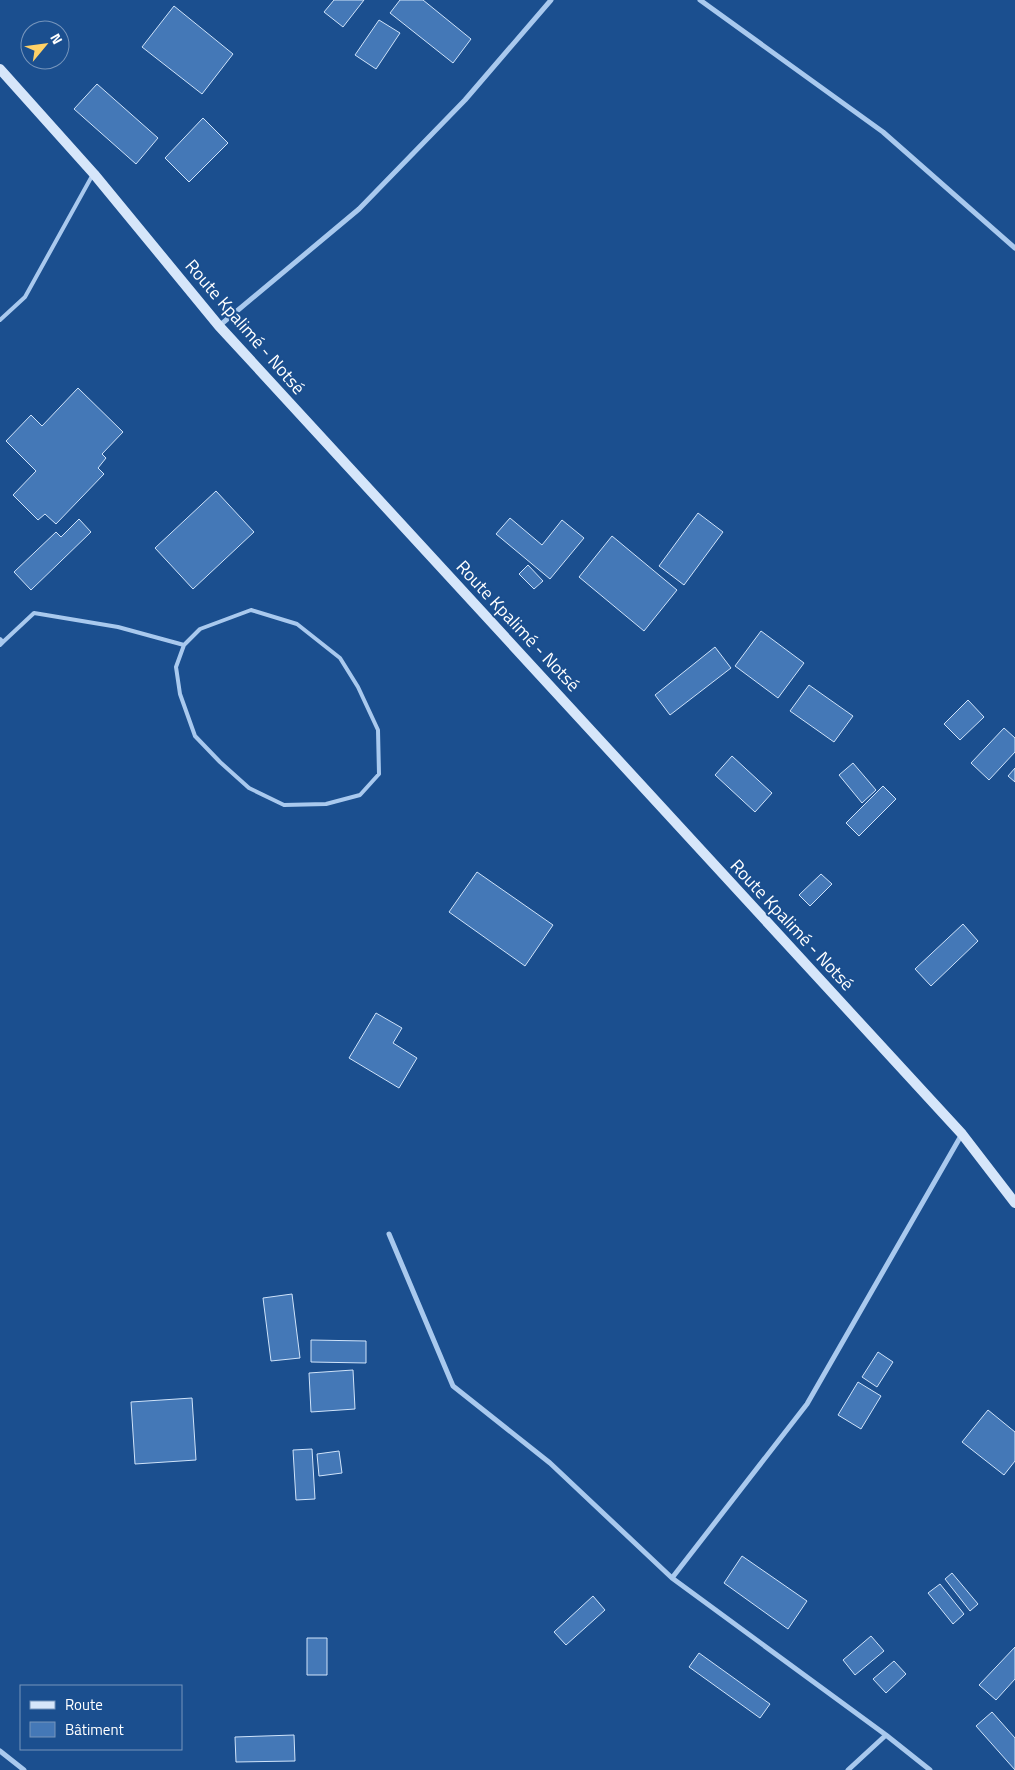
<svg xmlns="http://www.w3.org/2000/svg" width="1015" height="1770" font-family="'Titillium Web',sans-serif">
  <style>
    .building { fill: #4478b7; stroke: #cfe3fa }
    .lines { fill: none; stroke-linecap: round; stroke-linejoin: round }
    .lane { stroke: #a9c9ee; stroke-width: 4 }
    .street { stroke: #a9c9ee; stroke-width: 5 }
    .secondary { stroke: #d6e6fa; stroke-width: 10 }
    .labels { text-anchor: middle; stroke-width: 4; stroke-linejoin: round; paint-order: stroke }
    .street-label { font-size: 18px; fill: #fff; stroke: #1b4f8f }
  </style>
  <rect width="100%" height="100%" fill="#1b4f8f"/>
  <!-- building -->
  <path class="building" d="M334 0H364L343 27 324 12Z
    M400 0H423L471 39 453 63 390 13Z
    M174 6 233 54 202 94 142 47Z
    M379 20 400 33 376 69 355 55Z
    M97 84 158 138 136 164 74 109Z
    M203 118 228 143 189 182 165 158Z
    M78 388 123 432 102 454 106 458 98 468 104 474 56 524 45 514 38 520 13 495 36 471 6 441 31 415 42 426Z
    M216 491 254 532 193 589 155 548Z
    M698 513 723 532 684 585 659 566Z
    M510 518 542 545 562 520 584 538 550 579 496 534Z
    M79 519 91 532 31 590 14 572 56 532 61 537Z
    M612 536 677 590 644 631 579 577Z
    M528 565 543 581 534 589 519 574Z
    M761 631 804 663 778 698 735 666Z
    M715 647 731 668 670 715 655 695Z
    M809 685 853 716 834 742 790 711Z
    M968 700 984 717 960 740 944 724Z
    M1004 728 1015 738V752L989 780 971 763Z
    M732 756 772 793 755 812 715 775Z
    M853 763 876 790 862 803 839 775Z
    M1015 768V782L1008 776Z
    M883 786 896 799 859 836 846 823Z
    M477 872 553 925 525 966 449 912Z
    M821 874 832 884 810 906 799 895Z
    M963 924 978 941 931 986 915 969Z
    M376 1013 402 1028 393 1043 417 1058 399 1088 349 1058Z
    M292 1294 300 1358 271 1361 263 1298Z
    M311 1340 366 1341V1363L311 1362Z
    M878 1352 893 1362 877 1387 862 1377Z
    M353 1370 355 1409 311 1412 309 1373Z
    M858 1382 881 1396 861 1429 838 1415Z
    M192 1398 196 1460 135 1464 131 1402Z
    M988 1410 1015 1432V1461L1004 1475 962 1442Z
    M312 1449 315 1499 296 1500 293 1450Z
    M339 1451 342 1473 319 1476 317 1454Z
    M742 1556 807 1601 788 1629 724 1583Z
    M952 1573 978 1604 970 1611 945 1579Z
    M940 1584 964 1614 953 1624 928 1593Z
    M593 1596 605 1610 566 1645 554 1632Z
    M871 1636 884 1651 855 1675 843 1660Z
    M307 1638H327V1675H307Z
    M1015 1647V1679L996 1700 979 1685Z
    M699 1653 770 1704 760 1718 689 1667Z
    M894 1661 906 1674 886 1693 873 1679Z
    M992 1712 1015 1738V1770L976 1726Z
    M294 1735 295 1761 236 1762 235 1737Z"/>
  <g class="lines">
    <!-- lane -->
    <path class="lane" d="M0 320 25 297 92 176
      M251 610 297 624 340 658 358 687 378 730 379 774 360 795 326 804 284 805 249 788 220 762 195 736 180 694 176 667 184 645 200 629Z
      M0 639 3 642 0 645
      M3 642 34 613 118 627 184 645"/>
    <!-- street -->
    <path class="street" d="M700 0 883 132 1015 248
      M219 326 359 209 465 100 551 0
      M389 1234 453 1386 550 1463 672 1578 886 1735
      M672 1578 807 1404 962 1134
      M0 1751 24 1770
      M848 1770 886 1735 930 1770"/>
    <!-- secondary -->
    <path class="secondary" d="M0 69 94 174 219 326 962 1134 1015 1203"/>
  </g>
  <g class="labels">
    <!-- street labels -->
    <g class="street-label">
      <text transform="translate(245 327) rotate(49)" y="6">Route Kpalimé - Notsé</text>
      <text transform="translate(518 626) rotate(47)" y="6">Route Kpalimé - Notsé</text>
      <text transform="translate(792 925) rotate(47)" y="6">Route Kpalimé - Notsé</text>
    </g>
  </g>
  <!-- legend -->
  <rect x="20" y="1685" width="162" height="65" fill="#1b4f8f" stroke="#7695bc"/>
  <rect x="30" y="1701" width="25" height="8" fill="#d6e6fa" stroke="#7695bc"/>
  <text x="65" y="1710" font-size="15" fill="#ffffff">Route</text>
  <rect x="30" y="1722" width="25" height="15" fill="#4478b7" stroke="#7695bc"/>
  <text x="65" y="1735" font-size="15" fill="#ffffff">Bâtiment</text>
  <!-- north arrow -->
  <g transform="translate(45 45) rotate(61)"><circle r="24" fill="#1b4f8f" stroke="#7695bc"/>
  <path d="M0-4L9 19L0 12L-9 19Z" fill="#ffd166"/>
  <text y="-8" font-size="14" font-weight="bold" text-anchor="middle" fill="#ffffff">N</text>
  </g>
</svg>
